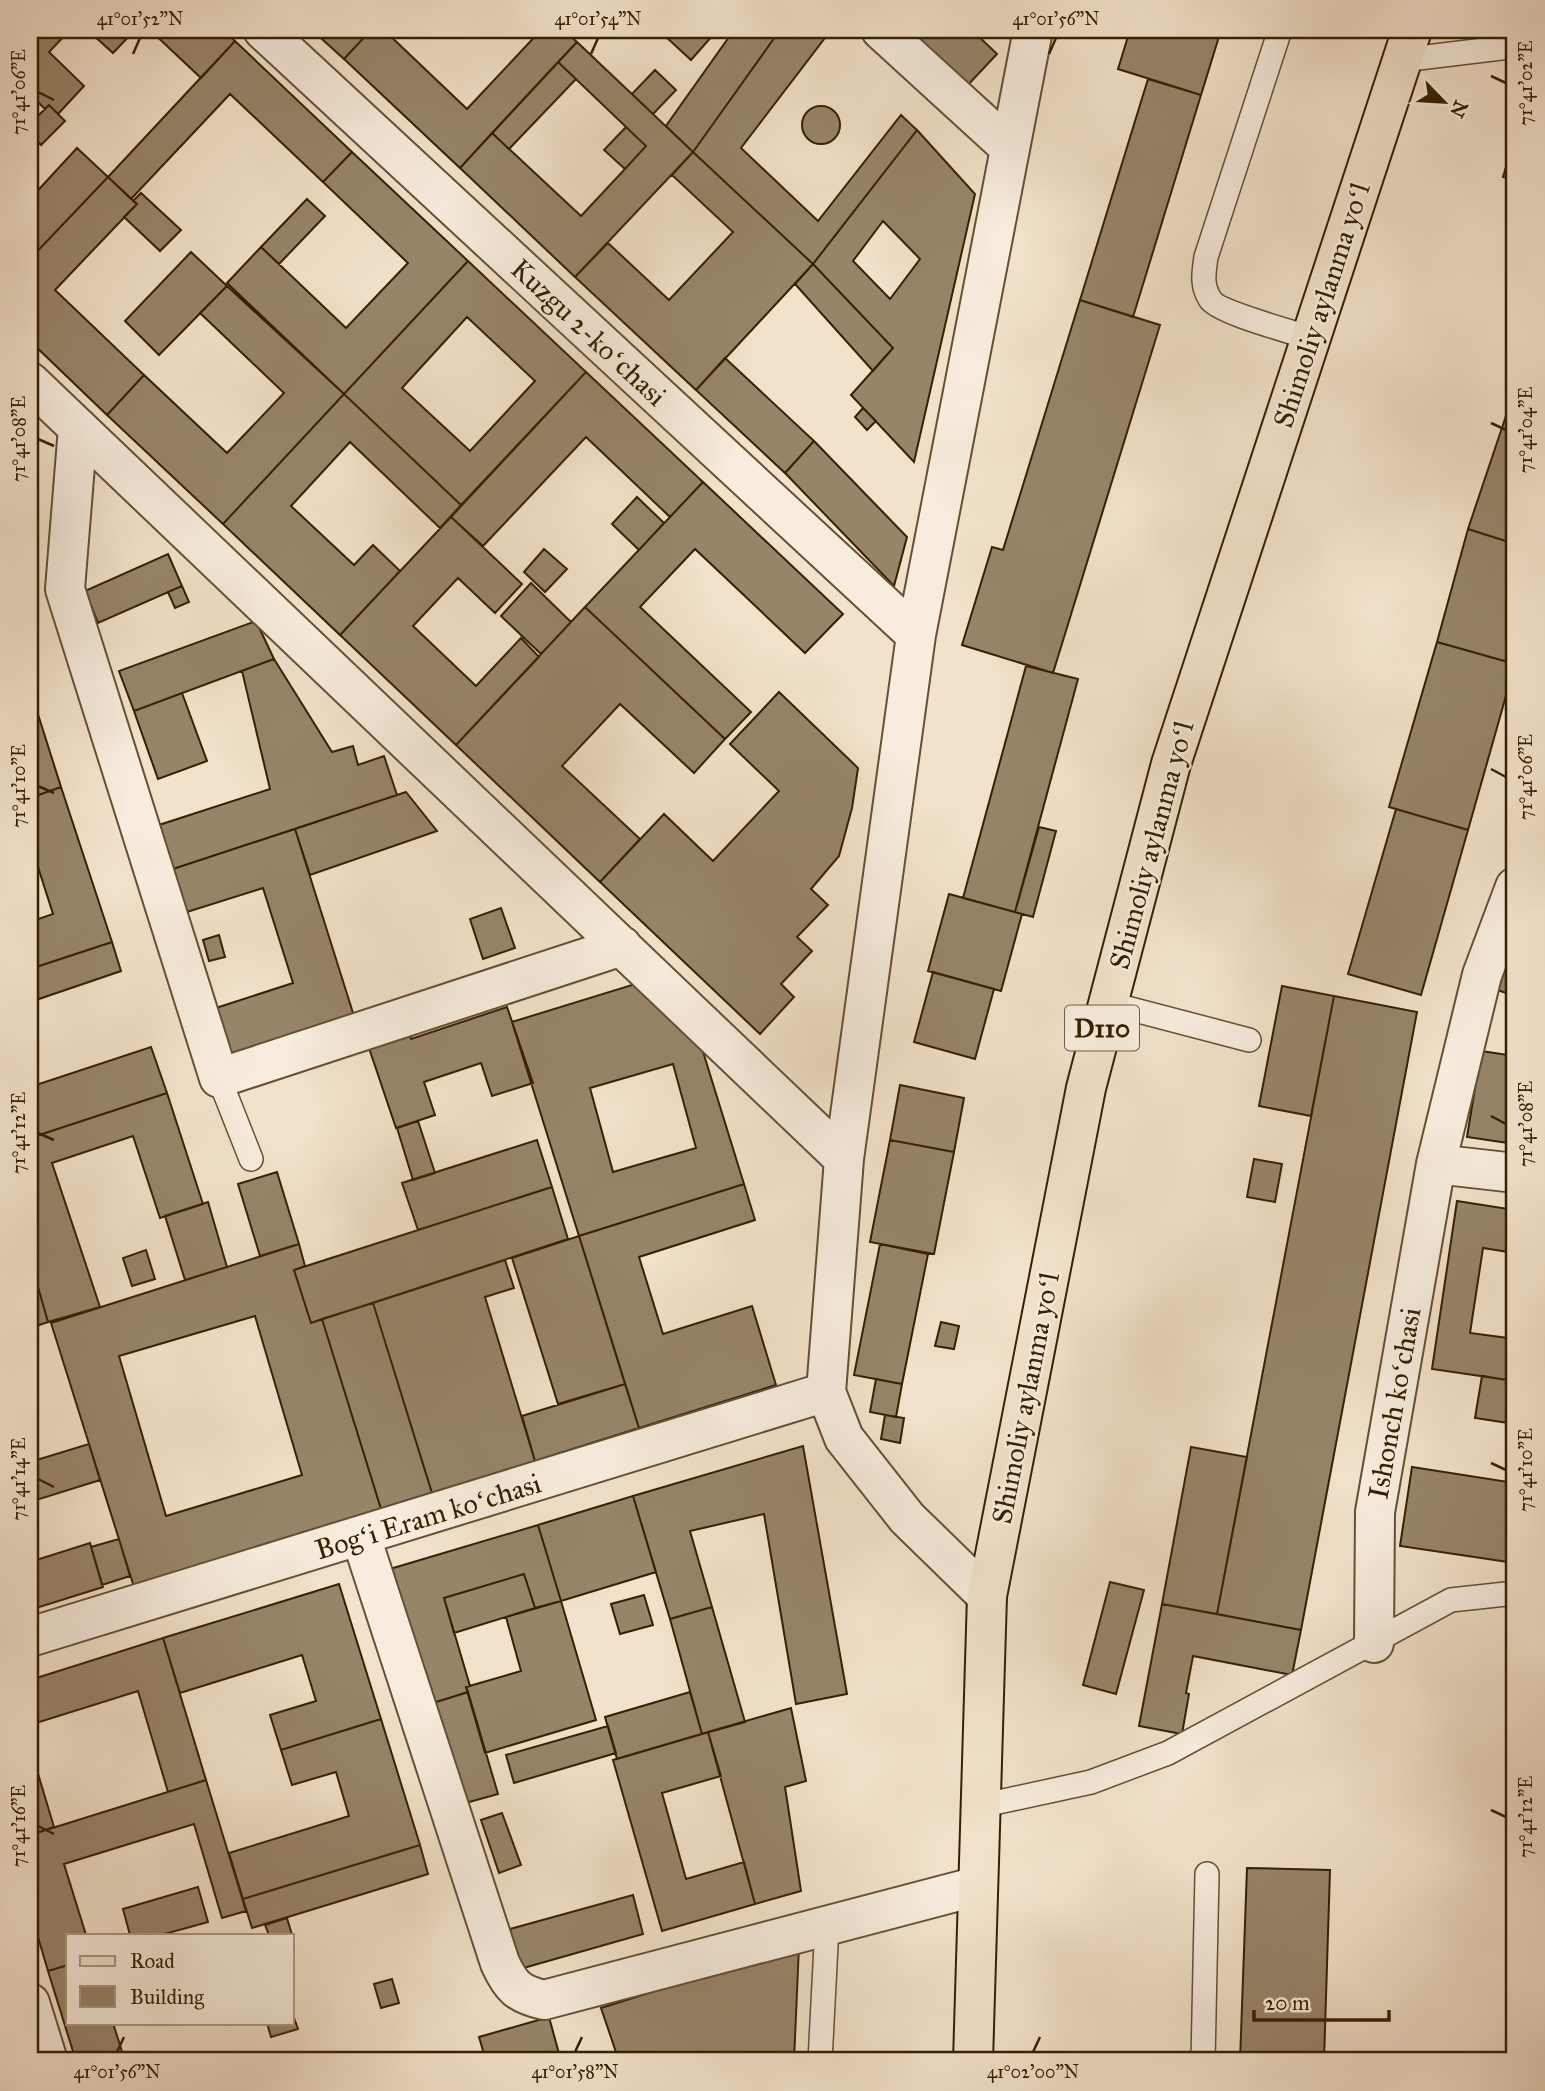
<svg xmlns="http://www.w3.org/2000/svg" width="1545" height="2091" font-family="'IM FELL Great Primer',serif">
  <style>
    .building { fill: #97856a; stroke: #352000; stroke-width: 2; fill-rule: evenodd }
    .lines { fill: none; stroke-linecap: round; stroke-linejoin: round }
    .lane-casing { stroke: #645033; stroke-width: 26 }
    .street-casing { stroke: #645033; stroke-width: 42 }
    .primary-casing { stroke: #352000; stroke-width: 42 }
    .lane { stroke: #f7ecdd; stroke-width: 23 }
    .street { stroke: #f7ecdd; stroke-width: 38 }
    .primary { stroke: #f2e2cb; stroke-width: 38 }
    .ticks { fill: none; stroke: #352000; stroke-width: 2.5 }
    .labels { text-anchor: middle; stroke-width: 5; stroke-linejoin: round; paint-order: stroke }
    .shield { fill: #f7ecdd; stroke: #6f5d42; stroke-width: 2 }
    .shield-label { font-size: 26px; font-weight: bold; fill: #352000 }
    .street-label { font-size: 28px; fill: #352000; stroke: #f7ecdd }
    .neatline { fill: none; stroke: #352000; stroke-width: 2.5 }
    .ticks-label { font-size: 18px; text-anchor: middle; fill: #352000 }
  </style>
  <rect width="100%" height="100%" fill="#f2e2cb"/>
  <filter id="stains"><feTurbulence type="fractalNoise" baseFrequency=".00286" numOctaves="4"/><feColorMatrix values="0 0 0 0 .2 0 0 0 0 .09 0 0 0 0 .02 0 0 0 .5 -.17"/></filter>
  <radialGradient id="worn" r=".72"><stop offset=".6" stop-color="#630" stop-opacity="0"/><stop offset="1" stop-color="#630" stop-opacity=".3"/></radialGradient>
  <!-- building -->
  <path class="building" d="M30 30 69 31 49 52 84 86 58 114 49 105 45 109 30 94Z
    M97 30H135L113 53 92 34Z
    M150 30H223L235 41 201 78Z
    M312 30H371L344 59Z
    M371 30H384L467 109 541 30H563L577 42 460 168 344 59Z
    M672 30H708L713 35 691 60 666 37Z
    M734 30H780L693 152 666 126Z
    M780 30H831L741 148 818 221 901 115 917 130 813 264 693 152Z
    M904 30H972L997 54 965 88Z
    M1130 30H1221L1201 95 1118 69Z
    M235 41 352 152 323 182 230 94 131 199 108 177Z
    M577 42 693 152 575 277 460 168 492 133 581 216 625 169 646 146 558 62Z
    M558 62 576 79 509 149 492 133Z
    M655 70 676 90 653 114 632 94Z
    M1148 79 1201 95 1133 317 1080 300Z
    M49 105 65 121 41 145 30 134V124Z
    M802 125a19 19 0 1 1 38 0a19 19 0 1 1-38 0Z
    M626 127 646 146 625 169 604 150Z
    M917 130 975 194 914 462 851 395 893 348 813 264ZM883 221 920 259 890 299 853 261Z
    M1515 136V180L1503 177Z
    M77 148 108 177 30 259V199Z
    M352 152 468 261 344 394 227 283 261 247 346 328 408 263 323 182Z
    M693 152 813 264 696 390 575 277 608 243 669 300 733 232 672 175Z
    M108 177 137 204 55 290 144 375 107 415 30 341V259Z
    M141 193 181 230 160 251 124 217 137 204 133 201Z
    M307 199 325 216 279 264 261 247Z
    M191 252 227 286 159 355 125 321Z
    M468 261 586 372 461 505 344 394ZM467 317 535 381 470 451 402 388Z
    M813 264 893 348 873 371 795 284Z
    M227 286 344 394 223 524 107 415 144 375 227 453 284 393 200 313Z
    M1080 300 1160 325 1053 673 962 645 992 547 1003 550Z
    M725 358 814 441 785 473 696 390Z
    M586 372 703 482 670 517 586 437 483 546 451 517Z
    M1515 389V544L1468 529Z
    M344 394 461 505 440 528 350 442 291 506 354 565 373 545 400 571 340 635 223 524Z
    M863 408 876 421 867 430 855 417Z
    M814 441 907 537 894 586 785 473Z
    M703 482 843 614 805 653 695 549 640 607 751 712 725 739 585 607Z
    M637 497 664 523 639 550 612 524Z
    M451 517 522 584 495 613 458 578 413 626 476 686 521 638 539 657 456 745 340 635Z
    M1468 529 1515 544V664L1437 642Z
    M544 549 567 569 545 592 524 572Z
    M168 554 182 586 98 623 85 591Z
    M531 583 571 622 541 654 501 616Z
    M182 586 189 602 175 608 168 592Z
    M585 607 725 739 694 773 620 704 562 766 640 839 600 882 456 745Z
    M256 621 274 659 134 711 119 671Z
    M1437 642 1515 664 1468 830 1389 807Z
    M274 659 332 752 353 746 358 765 384 756 397 795 173 869 159 825 270 789 242 671Z
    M1026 666 1078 679 1015 912 963 898Z
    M30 689 61 787 30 798Z
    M779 692 858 768 852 808 839 856 811 889 828 905 797 937 812 951 781 984 794 997 760 1034 600 882 664 814 713 861 779 791 730 744Z
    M182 693 207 761 158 779 134 711Z
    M61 787 112 942 30 969V922L53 914 30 842V798Z
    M406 792 437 831 310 875 295 829Z
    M1396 809 1468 830 1421 995 1348 974Z
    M1039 827 1056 831 1033 917 1015 912Z
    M295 829 354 1016 231 1055 216 1008 293 983 263 888 187 912 173 869Z
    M949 894 1022 914 1001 991 928 971Z
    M501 908 515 948 483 959 470 919Z
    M219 935 225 957 209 961 203 940Z
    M1515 940V996L1497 990Z
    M112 942 121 971 30 1002V969Z
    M933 972 994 989 975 1059 914 1042Z
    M635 984 700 1042 744 1184 579 1236 512 1022ZM673 1064 696 1148 613 1172 590 1088Z
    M1282 986 1334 996 1311 1116 1259 1106Z
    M1334 996 1417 1012 1301 1630 1217 1614Z
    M507 1007 533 1083 492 1096 481 1063 424 1082 435 1115 396 1128 368 1045 408 1031 411 1039Z
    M151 1047 167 1093 30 1138V1087Z
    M1481 1051 1515 1056V1144L1467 1137Z
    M900 1085 964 1098 954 1152 890 1140Z
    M167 1093 203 1204 160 1218 133 1136 52 1163 100 1307 48 1322 30 1259V1138Z
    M418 1121 435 1173 413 1180 397 1128Z
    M537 1140 552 1187 418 1230 402 1183Z
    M890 1140 954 1152 934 1254 870 1242Z
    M1254 1159 1282 1164 1275 1202 1247 1197Z
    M277 1172 299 1244 260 1256 238 1184Z
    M744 1184 755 1220 639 1257 663 1334 752 1306 776 1385 639 1428 579 1236Z
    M552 1187 568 1239 311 1323 294 1270Z
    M1457 1201 1515 1210V1253L1483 1248 1470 1333 1515 1339V1381L1432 1369Z
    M208 1202 227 1267 185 1280 165 1216Z
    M579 1236 625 1384 558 1404 512 1258Z
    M299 1244 305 1266 294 1270 311 1323 322 1319 381 1509 134 1587 51 1323ZM255 1316 302 1475 166 1516 119 1356Z
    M880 1244 928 1254 902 1384 854 1375Z
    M146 1250 155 1279 132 1286 123 1258Z
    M30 1259 38 1287 30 1290Z
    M505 1260 514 1288 485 1297 535 1461 432 1493 373 1303Z
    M38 1287 48 1322 30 1328V1290Z
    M373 1303 432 1493 381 1509 322 1319Z
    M941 1322 959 1326 954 1349 935 1346Z
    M1482 1376 1515 1381V1424L1475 1418Z
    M876 1379 902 1384 896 1417 870 1412Z
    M625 1384 639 1428 535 1461 522 1416Z
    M885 1415 904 1418 900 1443 881 1439Z
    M30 1436 37 1460 30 1462Z
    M89 1444 100 1480 30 1502V1462Z
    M803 1446 847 1694 796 1704 764 1514 690 1531 712 1607 670 1619 633 1496Z
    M1191 1447 1247 1457 1217 1614 1162 1604Z
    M1412 1467 1515 1483V1563L1400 1546Z
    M633 1496 656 1572 561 1601 538 1525Z
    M538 1525 561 1601 535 1608 524 1574 444 1598 470 1686 466 1687 468 1692 430 1704 390 1569Z
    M119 1539 130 1576 102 1585 91 1547Z
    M90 1543 103 1587 30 1610V1562Z
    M524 1574 535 1608 454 1633 444 1598Z
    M1110 1582 1144 1590 1116 1694 1083 1685Z
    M339 1584 381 1719 281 1750 270 1715 316 1701 302 1655 180 1693 163 1638Z
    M644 1595 653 1625 620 1634 611 1604Z
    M561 1601 596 1720 485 1753 466 1687 521 1671 506 1617Z
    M1162 1604 1301 1630 1292 1675 1193 1656 1186 1693 1189 1694 1182 1734 1139 1726Z
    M712 1607 745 1722 702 1734 670 1619Z
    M163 1638 206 1780 168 1792 138 1691 30 1725V1680Z
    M468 1692 498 1794 462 1804 433 1703Z
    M690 1692 702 1734 617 1759 605 1717Z
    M791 1708 806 1781 785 1787 801 1891 755 1904 708 1732Z
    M381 1719 420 1845 243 1899 229 1853 349 1816 336 1772 292 1785 281 1750Z
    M608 1726 616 1753 514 1783 506 1755Z
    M708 1732 721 1776 662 1793 686 1879 744 1862 755 1904 662 1931 613 1760Z
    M30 1747 54 1827 30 1835Z
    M206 1780 246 1911 222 1918 194 1824 64 1864 86 1935H68V1965L48 1971 30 1910V1835Z
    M502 1813 521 1865 499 1873 481 1820Z
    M420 1845 428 1874 252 1928 243 1899Z
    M1247 1868 1330 1870 1324 2061H1240Z
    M198 1887 208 1922 161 1935H130L123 1909Z
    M633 1895 643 1934 520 1969 510 1929Z
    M287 1918 292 1935H269L265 1925Z
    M799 1946 794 2061H619L601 2008Z
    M68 1965V2023H113L125 2061H76L48 1971Z
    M392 1979 399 2003 381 2008 374 1984Z
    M292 2012 298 2029 271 2037 267 2023H292Z
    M549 2017 561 2061H486L479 2037Z"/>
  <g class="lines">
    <!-- lane casing -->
    <g class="lane-casing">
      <path id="lane" d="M1280 30 1206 257C1204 272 1201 285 1210 299 1217 312 1293 332 1310 338
        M1402 60 1509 47 1515 43
        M1108 1003 1249 1040
        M219 1078 251 1159
        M980 1806 1091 1782 1168 1753 1451 1600 1515 1593
        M820 2061 827 1926
        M1203 2061 1207 1874"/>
    </g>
    <!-- street casing -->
    <g class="street-casing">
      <path id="street" d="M263 30 916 635
        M881 30 1010 148
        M30 382 844 1159
        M78 428 65 589 219 1078 622 946
        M1436 1164 1515 1173
        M361 1537 500 1963C511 1987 518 1994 544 2000L978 1886
        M987 1596 907 1518 844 1438 826 1392 844 1159 916 635 1033 30
        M30 1637 826 1392
        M1374 1643 1375 1512 1436 1164 1482 975 1515 887
        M30 2003 48 2061"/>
    </g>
    <!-- primary casing -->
    <g class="primary-casing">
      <path id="primary" d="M973 2061 987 1596 1086 1088 1171 764 1412 30"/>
    </g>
    <!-- lane -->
    <use href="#lane" class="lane"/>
    <!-- street -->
    <use href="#street" class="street"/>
    <!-- primary -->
    <use href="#primary" class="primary"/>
  </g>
  <!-- ticks -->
  <path class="ticks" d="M133 54 140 38M591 54 598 38M1049 54 1056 38M1491 76 1506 83M38 92 54 100M1491 423 1506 430M38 439 54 446M1491 769 1506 777M38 786 54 793M1491 1116 1506 1124M38 1133 54 1140M1491 1463 1506 1470M38 1479 54 1487M1491 1810 1506 1817M38 1826 54 1834M117 2052 124 2037M575 2052 582 2037M1033 2052 1040 2037"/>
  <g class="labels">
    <!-- shield labels -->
    <rect class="shield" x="1065" y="1005.5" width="74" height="45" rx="5"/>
    <g class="shield-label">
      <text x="1102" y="1037">D110</text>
    </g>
    <!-- street labels -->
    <g class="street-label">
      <text transform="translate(1321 305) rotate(-72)" y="10">Shimoliy aylanma yoʻl</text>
      <text transform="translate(589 332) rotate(43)" y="10">Kuzgu 2-koʻchasi</text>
      <text transform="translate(1151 845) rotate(-75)" y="10">Shimoliy aylanma yoʻl</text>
      <text transform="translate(1025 1398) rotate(-79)" y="10">Shimoliy aylanma yoʻl</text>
      <text transform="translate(1394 1403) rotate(-80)" y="10">Ishonch koʻchasi</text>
      <text transform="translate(428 1516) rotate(-17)" y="10">Bogʻi Eram koʻchasi</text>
    </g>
  </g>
  <!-- margin -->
  <rect width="1545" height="2091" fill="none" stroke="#f2e2cb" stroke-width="77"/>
  <!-- legend -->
  <rect x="66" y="1934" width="228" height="91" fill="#f7ecdd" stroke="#a99a85" stroke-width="2"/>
  <rect x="80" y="1956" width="35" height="10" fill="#f2e2cb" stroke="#a99a85" stroke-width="2"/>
  <text x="130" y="1968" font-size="21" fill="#352000">Road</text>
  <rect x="80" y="1986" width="35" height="21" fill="#97856a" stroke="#a99a85" stroke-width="2"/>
  <text x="130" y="2004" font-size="21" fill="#352000">Building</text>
  <!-- north arrow -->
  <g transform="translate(1444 102) rotate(115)" stroke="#f7ecdd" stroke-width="5" paint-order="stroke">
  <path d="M0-5L12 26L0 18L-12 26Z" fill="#352000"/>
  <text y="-10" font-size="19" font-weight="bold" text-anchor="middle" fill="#352000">N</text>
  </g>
  <!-- scale -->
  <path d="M1254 2010v10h135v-10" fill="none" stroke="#352000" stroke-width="3.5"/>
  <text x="1265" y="2010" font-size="21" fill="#352000" stroke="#f7ecdd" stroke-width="5" paint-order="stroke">20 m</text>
  <rect x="38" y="38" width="1468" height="2014" class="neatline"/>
  <g class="ticks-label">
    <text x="140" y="25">41°01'52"N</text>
    <text x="598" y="25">41°01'54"N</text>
    <text x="1056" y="25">41°01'56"N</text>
    <text transform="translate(1526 83) rotate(-90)" y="6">71°41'02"E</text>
    <text transform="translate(19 92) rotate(-90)" y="6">71°41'06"E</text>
    <text transform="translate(1526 430) rotate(-90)" y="6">71°41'04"E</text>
    <text transform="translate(19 439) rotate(-90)" y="6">71°41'08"E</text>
    <text transform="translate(1526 777) rotate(-90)" y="6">71°41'06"E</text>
    <text transform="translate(19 786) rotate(-90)" y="6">71°41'10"E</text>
    <text transform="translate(1526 1124) rotate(-90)" y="6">71°41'08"E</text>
    <text transform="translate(19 1133) rotate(-90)" y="6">71°41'12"E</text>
    <text transform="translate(1526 1470) rotate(-90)" y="6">71°41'10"E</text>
    <text transform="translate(19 1479) rotate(-90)" y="6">71°41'14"E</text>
    <text transform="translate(1526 1817) rotate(-90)" y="6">71°41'12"E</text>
    <text transform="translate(19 1826) rotate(-90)" y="6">71°41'16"E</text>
    <text x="117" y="2078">41°01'56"N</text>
    <text x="575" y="2078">41°01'58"N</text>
    <text x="1033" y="2078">41°02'00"N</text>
  </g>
  <rect width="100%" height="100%" filter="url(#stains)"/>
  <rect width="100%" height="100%" fill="url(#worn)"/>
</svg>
